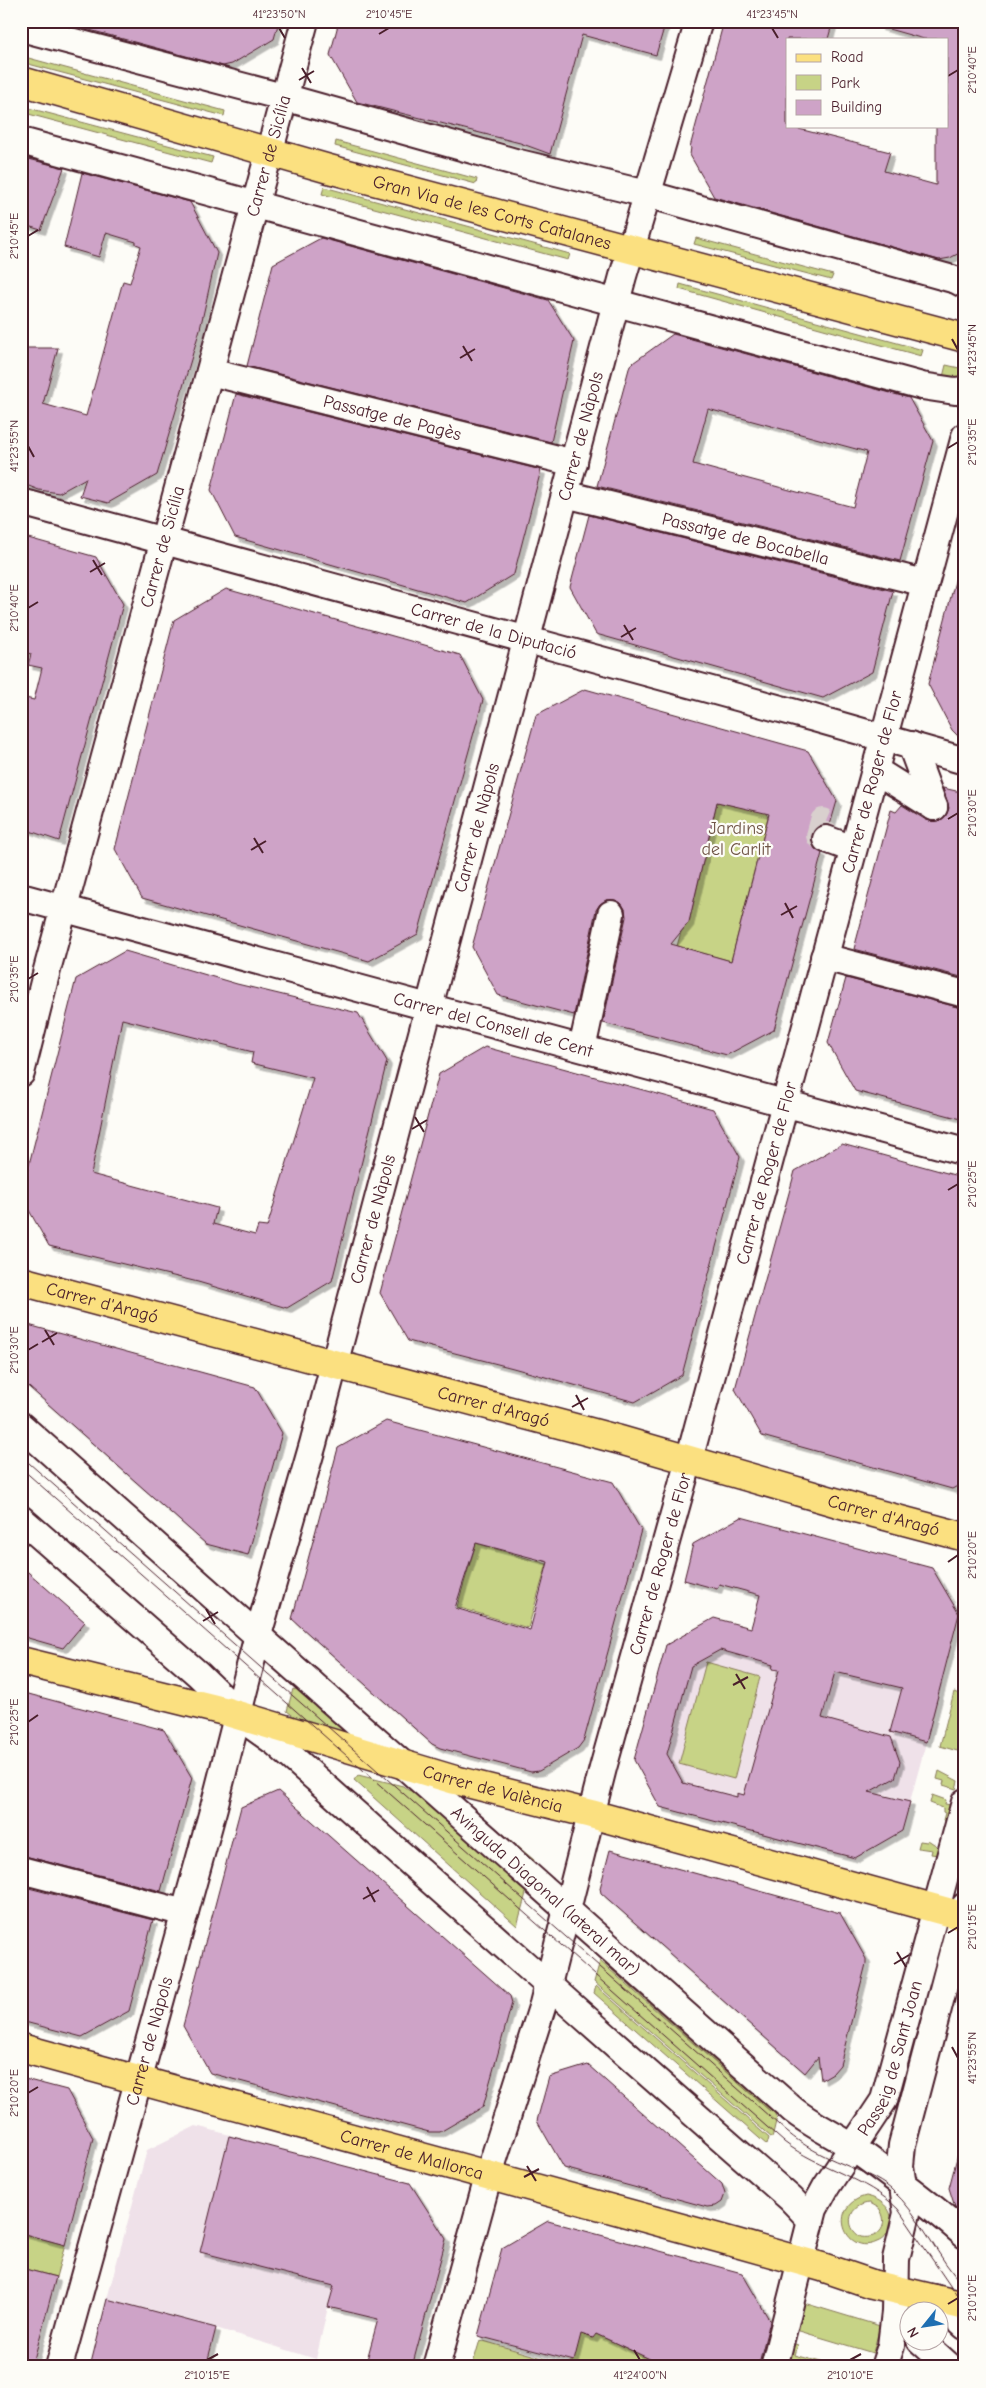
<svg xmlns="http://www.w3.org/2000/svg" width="986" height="2388" font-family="'Comic Neue',sans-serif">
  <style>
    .built { fill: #efe1e9 }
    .green { fill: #c7d386; stroke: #887958; fill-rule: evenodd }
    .building { fill: #cea3c7; stroke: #4a1f2b; fill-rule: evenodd; filter: url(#shadow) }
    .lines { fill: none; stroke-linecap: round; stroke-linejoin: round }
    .minor-tunnel { stroke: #d9d0ce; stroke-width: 26; stroke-dasharray: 26 13; stroke-linecap: butt }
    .minor-casing { stroke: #4a1f2b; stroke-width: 30 }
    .major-casing { stroke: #4a1f2b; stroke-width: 31 }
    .minor { stroke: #fdfcf7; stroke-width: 26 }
    .major { stroke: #fbe080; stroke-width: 28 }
    .tram { stroke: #4a1f2b; stroke-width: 1 }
    .ticks { fill: none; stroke: #4a1f2b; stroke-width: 2 }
    .labels { text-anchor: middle; stroke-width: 4.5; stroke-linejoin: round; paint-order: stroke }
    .street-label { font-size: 18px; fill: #4a1f2b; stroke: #fdfcf7 }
    .park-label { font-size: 18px; fill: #705546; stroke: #fdfcf7 }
    .neatline { fill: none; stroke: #4a1f2b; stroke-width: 2 }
    .ticks-label { font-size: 12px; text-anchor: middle; fill: #4a1f2b }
  </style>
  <defs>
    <filter id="shadow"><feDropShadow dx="4.5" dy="4.5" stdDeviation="0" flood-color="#0004"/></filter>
  </defs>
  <rect width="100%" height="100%" fill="#fdfcf7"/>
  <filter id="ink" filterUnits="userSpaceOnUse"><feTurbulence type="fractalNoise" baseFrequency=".02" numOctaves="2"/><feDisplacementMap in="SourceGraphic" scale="10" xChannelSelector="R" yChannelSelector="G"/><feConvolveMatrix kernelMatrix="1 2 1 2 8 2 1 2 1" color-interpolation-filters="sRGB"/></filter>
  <g filter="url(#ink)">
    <!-- built -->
    <path class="built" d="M758 1600 774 1604 856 1650 945 1673 902 1831 854 1859 660 1807 634 1760 666 1645 714 1618 751 1628Z
      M196 2126 410 2183 446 2239 421 2332 328 2307 316 2359 216 2328 107 2299 147 2150Z"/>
    <!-- green -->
    <path class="green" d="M21 56 225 111 224 116 21 62Z
      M21 106 213 157 211 163 21 112Z
      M336 141 477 179 476 184 335 146Z
      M324 187 570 254 568 260 322 194Z
      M696 238 833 275 831 280 694 244Z
      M680 284 923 350 921 356 679 289Z
      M946 365 964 369 961 380 942 381Z
      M717 802 765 812 768 817 731 961 677 946 681 932 689 922Z
      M476 1543 547 1564 528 1628 457 1607Z
      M706 1662 760 1677 734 1779 679 1764Z
      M297 1682 361 1738 301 1722 287 1711 293 1689 295 1690Z
      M954 1692 965 1695V1740L961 1752 940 1746Z
      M939 1771 958 1781 956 1789 943 1785 944 1781 937 1779Z
      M358 1775 403 1786 408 1790 425 1795 528 1886 517 1926 354 1780Z
      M457 1795 534 1860 531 1868Z
      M932 1795 946 1800 945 1804 951 1805 949 1822 943 1820 945 1813 943 1812V1808L930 1803Z
      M928 1840 940 1848 938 1855 931 1854 932 1850 918 1848 920 1841 927 1842Z
      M605 1953 777 2106 775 2115 777 2117 772 2138 594 1982 600 1961 770 2111 603 1962Z
      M596 1986 769 2138 767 2145 594 1993Z
      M591 2004 764 2157 762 2164 589 2011Z
      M866 2196C882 2199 896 2211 890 2228 888 2234 883 2240 877 2242 846 2257 825 2206 866 2196ZM870 2203 879 2208C890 2224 880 2240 861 2237 843 2227 849 2204 870 2203Z
      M21 2233 65 2245 56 2277 21 2268Z
      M804 2303 880 2326 873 2353 796 2330Z
      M578 2333 596 2334 667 2367H472L480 2340 570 2366Z
      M792 2343 798 2345 795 2355 828 2364V2367H786Z"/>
    <!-- building -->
    <path class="building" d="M76 21H279L274 39 232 64 223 66 75 26Z
      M339 21H666L656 55 582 35 550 154 520 143 357 102 330 55Z
      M724 21H833L828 39H787V126L890 152 884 171 936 185V126H947V39H924L878 26V21H965V250L950 258 939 260 714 197 690 155 691 147H690Z
      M21 157 64 168 41 230 21 224Z
      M82 173 190 202 217 253 200 329 157 475 108 503 80 496 86 478 59 493 39 490 21 483V348H58L43 404 86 416 123 281 130 283 141 246 136 244V242L106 233 99 257 64 247Z
      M321 238 548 300 574 341 551 442 247 366 273 264Z
      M673 334 909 398 933 441 900 561 597 486 630 365ZM708 409 867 452 853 507 693 464Z
      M236 394 541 470 514 574 467 603 235 537 211 490Z
      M589 515 893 591 872 672 823 698 596 634 570 587Z
      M21 536 96 557 123 604 59 841 21 828V697L34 700 42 668 28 665 31 654 21 651Z
      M960 562 965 563V743L952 730 928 684Z
      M226 589 460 655 483 700 418 934 369 961 142 898 115 849 174 620Z
      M585 689 808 751 837 801 830 825 817 827 812 834 811 841 814 848 822 853 774 1030 727 1055 603 1023 626 917 625 909 621 903 615 900H606L600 904 596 910 574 1015 498 995 472 947 536 715ZM717 802 769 814 731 961 671 944 689 922Z
      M943 788 965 793V978L854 949 891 810 896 812 902 805 926 820 940 821 946 815 949 808Z
      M125 951 237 984 358 1013 387 1061 332 1281 287 1308 198 1282 49 1246 21 1196 76 979ZM122 1019 253 1052 251 1063 313 1078 267 1227 258 1226 255 1235 213 1224 217 1208 91 1174Z
      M846 978 965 1009V1120L855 1091 828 1043Z
      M485 1047 713 1109 740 1157 682 1375 635 1402 513 1368 408 1341 380 1293 439 1074Z
      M842 1144 965 1178V1482L952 1489 762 1436 735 1389 795 1171Z
      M21 1323 255 1387 282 1433 248 1555 206 1544 21 1380Z
      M386 1421 613 1482 641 1530 584 1740 578 1748 539 1771 531 1772 440 1748 432 1744 292 1619 338 1448ZM476 1543 548 1562 530 1630 455 1608Z
      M741 1517 932 1568 959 1614 926 1742 890 1732 902 1688 835 1672 822 1718 891 1737 900 1762 895 1778 869 1792 910 1802 902 1831 855 1858 660 1807 634 1760 666 1645 714 1618 751 1628 760 1595 719 1584 717 1589 684 1580 693 1544ZM720 1650 773 1665 772 1669 779 1670 744 1795 737 1793V1797L683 1783 667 1754 691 1666Z
      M21 1566 85 1622 63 1648 21 1636Z
      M21 1692 164 1730 192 1778 161 1891 21 1855Z
      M278 1791 510 1996 512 2003 483 2107 440 2132H429L210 2073 183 2026 241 1807Z
      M610 1850 840 1913 866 1959V1964L840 2065 833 2073 821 2080 818 2057 805 2073 601 1893 600 1888Z
      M21 1886 153 1920 129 2011 82 2037 21 2021Z
      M588 2065 722 2184 725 2194 722 2202 716 2206 707 2207 564 2168 537 2121 538 2117 549 2077Z
      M21 2078 67 2090 93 2138 65 2245 21 2233Z
      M229 2136 410 2183 446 2239 412 2367H365L378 2319 328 2307 334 2286 200 2252Z
      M960 2146H965V2215L955 2207 949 2188Z
      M548 2221 742 2273 770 2321 758 2367H667L596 2334 593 2338 581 2334 574 2361 478 2336 502 2248Z
      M21 2268 56 2277 32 2367H21Z
      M107 2299 216 2328 206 2367H90Z"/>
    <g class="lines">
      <!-- minor-tunnel -->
      <path class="minor-tunnel" d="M826 839 819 836 823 821 830 824"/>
      <!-- minor casing -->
      <g class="minor-casing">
        <g id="minor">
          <path d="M21 28 298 101 515 162 647 194 956 280 965 285"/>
          <path d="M21 141 922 386 955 391 965 390"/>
          <path id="s1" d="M210 372 574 463"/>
          <path id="s2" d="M565 494 925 583"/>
          <path id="s3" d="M21 502 814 718 965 761"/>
          <path d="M911 745 934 807"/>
          <path d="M875 770 934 807"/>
          <path d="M826 839 853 849"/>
          <path id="s4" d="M21 897 965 1152"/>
          <path d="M824 957 965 994"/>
          <path d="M585 1035 611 914"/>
          <path id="s5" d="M21 1073 47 970 305 21"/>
          <path id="s6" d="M21 1426 793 2110C812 2125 833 2134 852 2147 891 2175 929 2203 965 2235"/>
          <path d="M21 1519 198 1674 226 1701 238 1716 276 1743C447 1895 618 2048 791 2199L810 2219"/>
          <path d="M21 1870 185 1913"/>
          <path d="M934 2298 965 2326"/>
          <path d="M920 2340 950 2367"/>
          <path id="s7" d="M59 2367 214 1807 258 1635 313 1444 623 276 699 21"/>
          <path id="s8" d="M436 2367 489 2174 543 2004 603 1768 689 1460 965 436"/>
          <path id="s9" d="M774 2367 814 2209 826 2187 884 2100 965 1802"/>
          <path d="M884 2367 891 2346 895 2312 896 2259 907 2213 900 2166 902 2145 965 1906"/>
        </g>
      </g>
      <!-- major casing -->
      <g class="major-casing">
        <g id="major">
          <path id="s10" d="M21 81 329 169 965 338"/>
          <path id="s11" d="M21 1281 620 1440 859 1509 965 1537"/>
          <path id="s12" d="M21 1661 224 1711 455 1780 591 1814 962 1916"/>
          <path id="s13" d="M21 2048 722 2239 822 2267 872 2284 965 2306"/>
        </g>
      </g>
      <!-- minor -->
      <use href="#minor" class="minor"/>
      <!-- major -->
      <use href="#major" class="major"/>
      <!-- tram -->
      <path class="tram" d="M21 1456 787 2132C804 2146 823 2156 843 2164 859 2171 878 2178 891 2189 922 2216 936 2258 965 2287
        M21 1468 784 2142C819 2169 866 2177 898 2209L953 2290 965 2301"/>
    </g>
  </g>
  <!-- ticks -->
  <path class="ticks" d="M279 28 285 38M772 28 778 38M379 34 389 28M302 68 311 83M948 76 958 70M299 80 314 71M28 236 38 230M952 339 958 350M463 346 472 361M460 358 475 349M28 446 34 457M948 448 958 442M93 560 102 575M90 572 105 563M28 608 38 602M624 625 633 640M621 637 636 628M948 819 958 813M254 838 263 853M251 850 266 841M785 903 793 918M781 915 797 906M28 979 38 973M415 1117 424 1132M412 1129 427 1120M948 1190 958 1184M45 1330 54 1345M42 1342 57 1333M28 1350 38 1344M576 1395 584 1410M572 1407 588 1398M948 1562 958 1555M206 1609 215 1624M203 1621 218 1612M736 1674 745 1689M733 1685 748 1677M28 1722 38 1715M367 1887 375 1902M363 1899 379 1890M948 1933 958 1927M897 1952 906 1967M894 1964 909 1955M952 2047 958 2058M28 2093 38 2087M527 2166 536 2181M524 2177 539 2169M948 2304 958 2298M634 2350 640 2360M207 2360 218 2354M850 2360 861 2354"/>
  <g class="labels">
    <!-- street labels -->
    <g class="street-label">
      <text dy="6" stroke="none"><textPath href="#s5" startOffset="950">Carrer de Sicília</textPath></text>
      <text dy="6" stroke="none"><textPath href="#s10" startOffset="489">Gran Via de les Corts Catalanes</textPath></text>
      <text dy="6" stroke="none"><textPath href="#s1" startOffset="188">Passatge de Pagès</textPath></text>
      <text dy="6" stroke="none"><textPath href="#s7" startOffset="2000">Carrer de Nàpols</textPath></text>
      <text dy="6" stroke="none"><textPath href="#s2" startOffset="186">Passatge de Bocabella</textPath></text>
      <text dy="6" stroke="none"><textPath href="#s5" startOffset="545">Carrer de Sicília</textPath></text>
      <text dy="6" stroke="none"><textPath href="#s3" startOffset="490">Carrer de la Diputació</textPath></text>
      <text dy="6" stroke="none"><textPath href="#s8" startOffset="1644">Carrer de Roger de Flor</textPath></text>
      <text dy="6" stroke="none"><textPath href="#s7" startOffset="1595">Carrer de Nàpols</textPath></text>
      <text dy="6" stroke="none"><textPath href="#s4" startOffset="489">Carrer del Consell de Cent</textPath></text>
      <text dy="6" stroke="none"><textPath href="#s8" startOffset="1239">Carrer de Roger de Flor</textPath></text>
      <text dy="6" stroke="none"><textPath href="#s7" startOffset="1190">Carrer de Nàpols</textPath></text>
      <text dy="6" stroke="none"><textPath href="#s11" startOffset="84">Carrer d'Aragó</textPath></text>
      <text dy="6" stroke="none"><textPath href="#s11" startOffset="489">Carrer d'Aragó</textPath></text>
      <text dy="6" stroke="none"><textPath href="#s11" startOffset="894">Carrer d'Aragó</textPath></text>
      <text dy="6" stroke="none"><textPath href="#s8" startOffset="834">Carrer de Roger de Flor</textPath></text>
      <text dy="6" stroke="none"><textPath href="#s12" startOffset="489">Carrer de València</textPath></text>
      <text dy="6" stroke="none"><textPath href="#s6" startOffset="701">Avinguda Diagonal (lateral mar)</textPath></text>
      <text dy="6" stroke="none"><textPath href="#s7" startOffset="338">Carrer de Nàpols</textPath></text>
      <text dy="6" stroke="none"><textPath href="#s9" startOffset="334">Passeig de Sant Joan</textPath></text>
      <text dy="6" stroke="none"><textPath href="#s13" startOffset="405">Carrer de Mallorca</textPath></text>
    </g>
    <!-- park labels -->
    <g class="park-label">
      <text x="736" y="834">Jardins<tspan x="736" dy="21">del Carlit</tspan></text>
    </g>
  </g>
  <!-- margin -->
  <rect width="986" height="2388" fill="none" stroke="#fdfcf7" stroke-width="55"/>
  <!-- legend -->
  <rect x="786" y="38" width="162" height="90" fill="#fdfcf7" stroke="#b5a4a5"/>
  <rect x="796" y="54" width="25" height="8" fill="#fbe080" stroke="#b5a4a5"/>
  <text x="831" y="62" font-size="15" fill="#4a1f2b">Road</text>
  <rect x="796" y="75" width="25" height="15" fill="#c7d386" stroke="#b5a4a5"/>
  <text x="831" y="88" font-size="15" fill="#4a1f2b">Park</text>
  <rect x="796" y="100" width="25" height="15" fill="#cea3c7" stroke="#b5a4a5"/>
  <text x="831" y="112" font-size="15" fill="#4a1f2b">Building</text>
  <!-- north arrow -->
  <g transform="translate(924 2326) rotate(240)"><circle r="24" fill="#fdfcf7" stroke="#b5a4a5"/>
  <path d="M0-4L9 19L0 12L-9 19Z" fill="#1f6fb2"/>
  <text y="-8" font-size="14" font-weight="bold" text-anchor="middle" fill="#4a1f2b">N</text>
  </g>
  <rect x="28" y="28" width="930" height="2332" class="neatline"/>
  <g class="ticks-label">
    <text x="279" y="18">41°23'50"N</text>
    <text x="389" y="18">2°10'45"E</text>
    <text x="772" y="18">41°23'45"N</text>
    <text transform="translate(972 70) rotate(-90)" y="4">2°10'40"E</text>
    <text transform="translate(14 236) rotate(-90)" y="4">2°10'45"E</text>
    <text transform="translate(972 350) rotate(-90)" y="4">41°23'45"N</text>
    <text transform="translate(972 442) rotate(-90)" y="4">2°10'35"E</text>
    <text transform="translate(14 446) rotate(-90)" y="4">41°23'55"N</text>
    <text transform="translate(14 608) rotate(-90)" y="4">2°10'40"E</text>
    <text transform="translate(972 813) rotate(-90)" y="4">2°10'30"E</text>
    <text transform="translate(14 979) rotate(-90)" y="4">2°10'35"E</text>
    <text transform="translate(972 1184) rotate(-90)" y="4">2°10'25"E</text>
    <text transform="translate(14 1350) rotate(-90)" y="4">2°10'30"E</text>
    <text transform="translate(972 1555) rotate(-90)" y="4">2°10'20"E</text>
    <text transform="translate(14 1722) rotate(-90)" y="4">2°10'25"E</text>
    <text transform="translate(972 1927) rotate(-90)" y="4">2°10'15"E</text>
    <text transform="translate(972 2058) rotate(-90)" y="4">41°23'55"N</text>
    <text transform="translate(14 2093) rotate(-90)" y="4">2°10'20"E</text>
    <text transform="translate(972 2298) rotate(-90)" y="4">2°10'10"E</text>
    <text x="207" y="2379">2°10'15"E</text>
    <text x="640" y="2379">41°24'00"N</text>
    <text x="850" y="2379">2°10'10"E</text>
  </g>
</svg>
